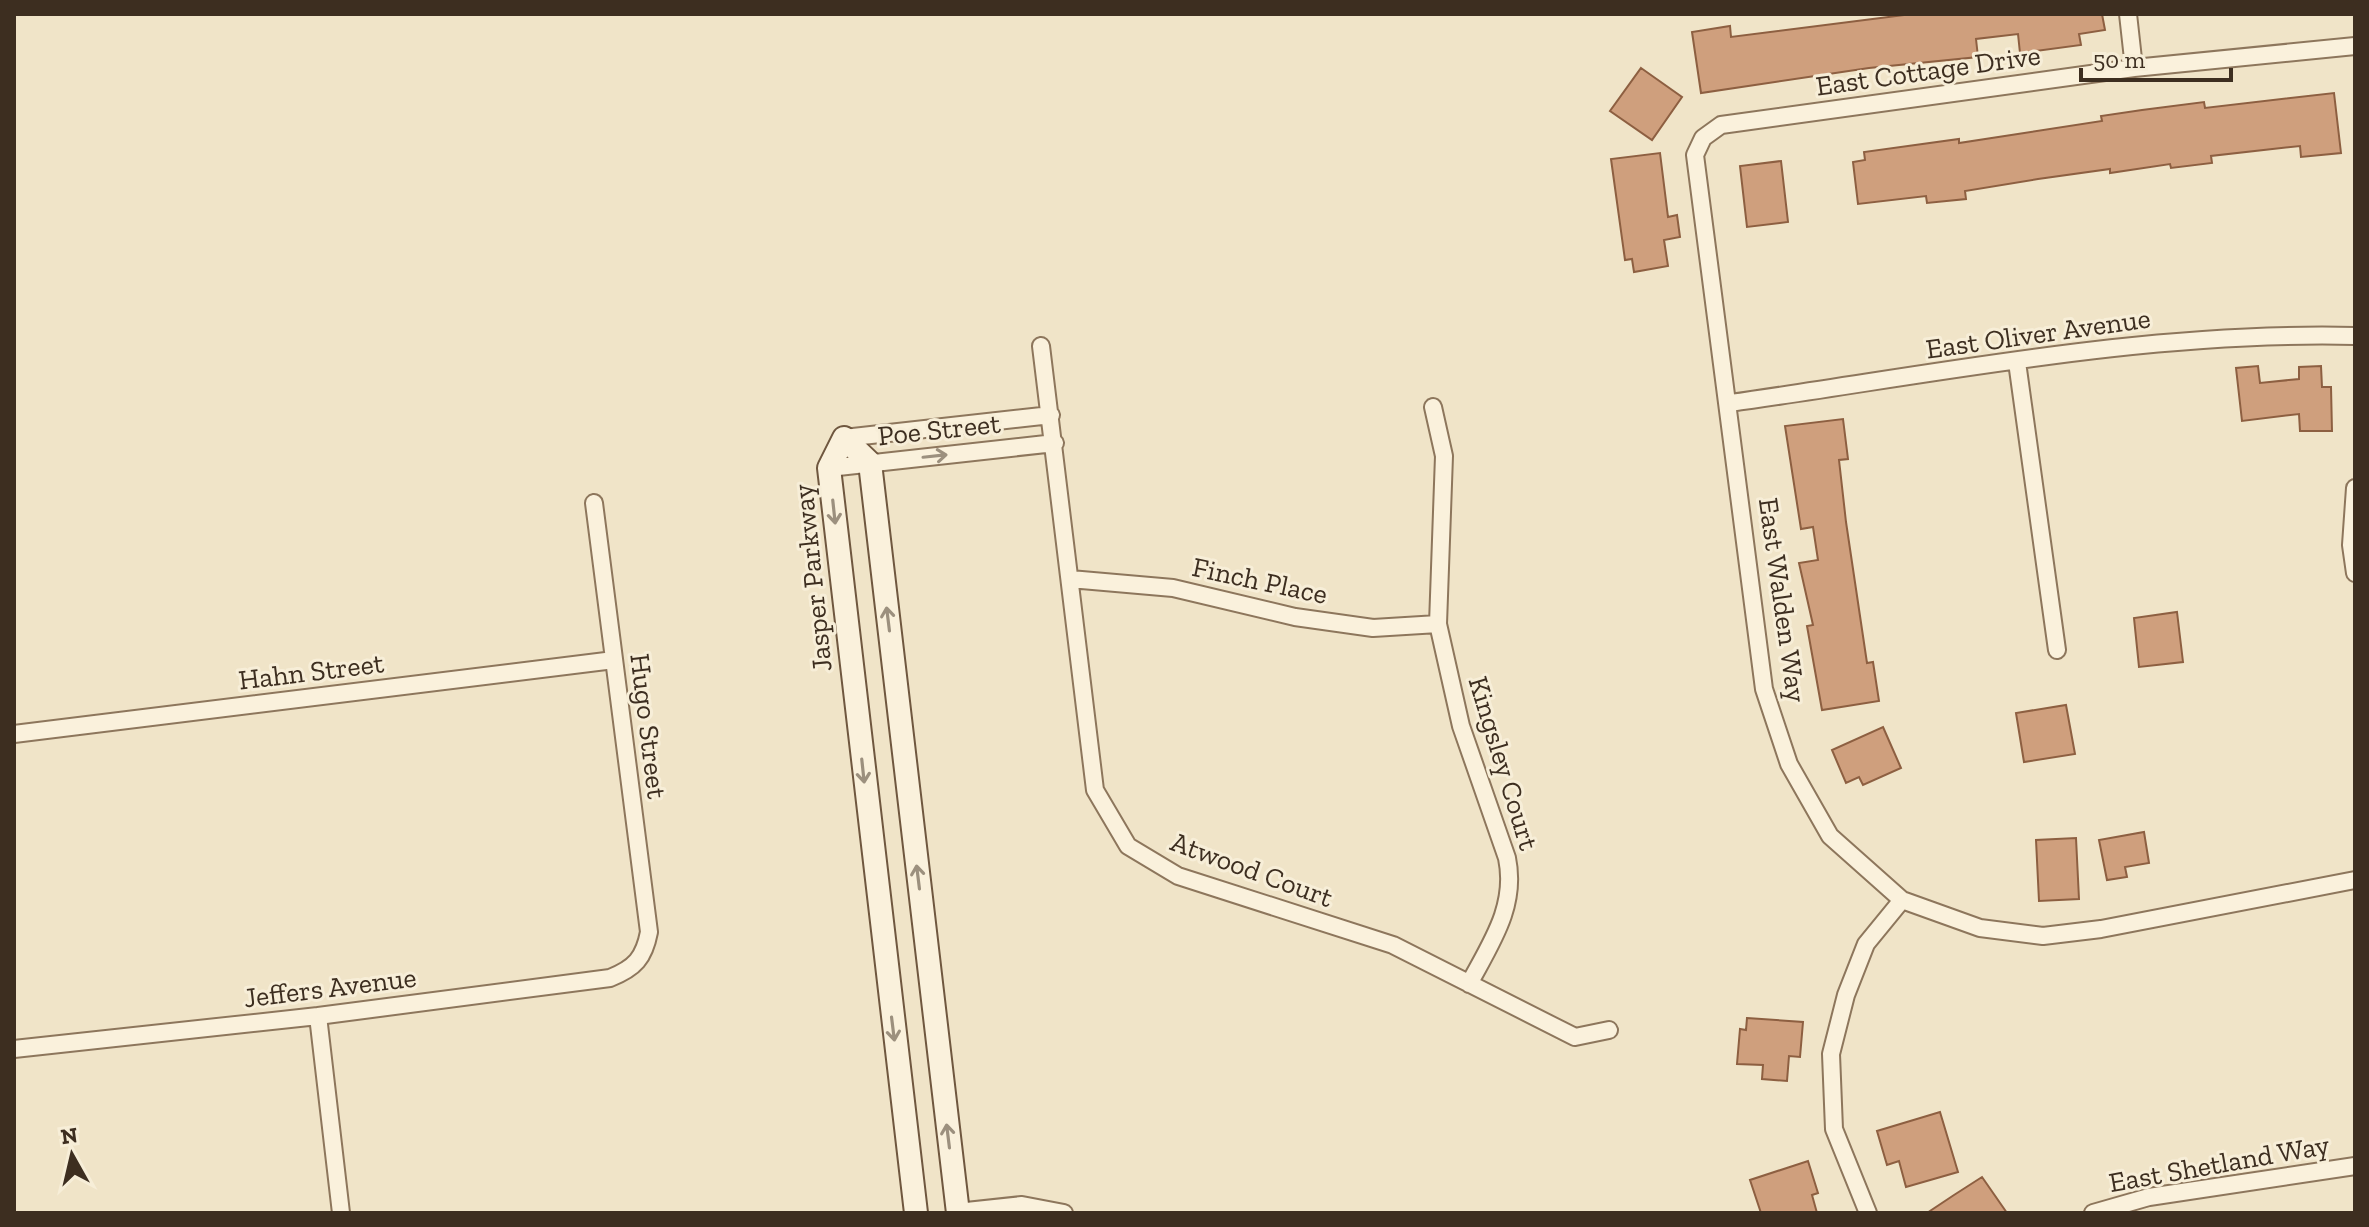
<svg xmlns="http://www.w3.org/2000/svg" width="2369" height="1227" font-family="'Zilla Slab',serif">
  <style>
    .building { fill: #cf9f7d; stroke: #8d5f41; stroke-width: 2 }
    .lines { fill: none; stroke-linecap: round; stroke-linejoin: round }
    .street-casing { stroke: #8d765c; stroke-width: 20 }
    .secondary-casing { stroke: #6f573f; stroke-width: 26 }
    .street { stroke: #faf1dc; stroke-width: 16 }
    .secondary { stroke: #faf1dc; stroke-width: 22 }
    .oneway { stroke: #9c907e }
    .labels { text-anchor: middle; stroke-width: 6; stroke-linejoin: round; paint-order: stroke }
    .street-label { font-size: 28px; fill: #3d2e20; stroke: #f7eed8 }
  </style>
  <rect width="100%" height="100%" fill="#f0e4c8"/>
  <!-- building -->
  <path class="building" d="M1912 14H2102L2105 30 2079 34 2081 45 2020 53 2018 34 1976 39 1978 57 1869 68 1701 93 1692 32 1730 26 1731 37Z
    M1641 68 1682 97 1652 140 1610 111Z
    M2334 93 2341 153 2301 157 2300 146 2211 156 2212 163 2171 168 2170 164 2110 173V169L2038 179 1965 191 1966 199 1927 203 1926 196 1858 204 1853 162 1865 160 1864 152 1959 139V143L2102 121 2101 116 2142 110 2204 102 2205 108Z
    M1660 153 1668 217 1677 215 1680 237 1664 240 1668 266 1634 272 1632 259 1625 260 1611 159Z
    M1781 161 1788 222 1747 227 1740 166Z
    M2258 366 2260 383 2299 379V367L2321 366 2322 387H2331L2332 431H2300L2299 414 2242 421 2236 368Z
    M1843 419 1848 459 1839 460 1846 522 1867 663 1873 662 1879 701 1822 710 1807 626 1813 625 1799 563 1818 560 1813 527 1801 529 1785 426Z
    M2177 612 2183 662 2139 667 2134 618Z
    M2066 705 2075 754 2024 762 2016 713Z
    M1883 727 1901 768 1863 785 1859 777 1846 783 1832 750Z
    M2144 832 2149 863 2125 867 2127 877 2107 880 2099 840Z
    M2076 838 2079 899 2039 901 2036 840Z
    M1747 1018 1803 1022 1800 1057 1789 1056 1787 1081 1762 1079 1763 1065 1737 1064 1740 1029 1746 1030Z
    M1940 1112 1958 1172 1906 1187 1899 1161 1887 1165 1877 1131Z
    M1808 1161 1818 1193 1812 1195 1817 1213H1761L1750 1180Z
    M1982 1177 2007 1213H1927L1954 1195Z"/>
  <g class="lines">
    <!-- street casing -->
    <g class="street-casing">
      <path id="street" d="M2128 14 2134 68
        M2355 46 2134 68 1721 125 1703 138 1695 155 1764 689 1789 764 1830 836 1902 900 1980 928 2043 936 2101 929 2355 880
        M1041 346 1095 790 1128 846 1178 876 1393 945 1575 1037 1609 1030
        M2017 362 2057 650
        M1730 403C1937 374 2145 331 2355 336
        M1433 407 1444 456 1438 624 1461 726 1507 858C1517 906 1491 943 1469 984
        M844 438 1051 415
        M829 468 1055 443
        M2355 488 2351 545 2355 573
        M1070 579 1173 588 1295 617 1373 628 1438 624
        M14 734 614 660
        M318 1016 341 1213
        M14 1049 318 1016 610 978C635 968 644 958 649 932L594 503
        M957 1212 1022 1205 1064 1213
        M1868 1213 1834 1129 1831 1054 1846 995 1866 944 1902 900
        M2093 1213 2149 1197 2355 1166"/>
    </g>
    <!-- secondary casing -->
    <g class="secondary-casing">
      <path id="secondary" d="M916 1213 829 468 844 438 870 463 958 1213"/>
    </g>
    <!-- street -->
    <use href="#street" class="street"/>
    <!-- secondary -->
    <use href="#secondary" class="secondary"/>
  </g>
  <!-- one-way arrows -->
  <defs><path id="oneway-shaft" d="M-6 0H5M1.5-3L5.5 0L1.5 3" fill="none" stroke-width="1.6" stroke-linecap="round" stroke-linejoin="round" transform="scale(2)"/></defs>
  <g class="oneway">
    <use href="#oneway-shaft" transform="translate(935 456) rotate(-6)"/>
    <use href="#oneway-shaft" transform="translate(834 512) rotate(84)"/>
    <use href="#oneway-shaft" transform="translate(888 619) rotate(-97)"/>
    <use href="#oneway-shaft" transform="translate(863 771) rotate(84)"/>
    <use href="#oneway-shaft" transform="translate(918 877) rotate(-97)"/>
    <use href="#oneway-shaft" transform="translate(893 1029) rotate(83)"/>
    <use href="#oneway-shaft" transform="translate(948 1136) rotate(-97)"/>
  </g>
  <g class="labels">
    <!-- street labels -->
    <g class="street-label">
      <text transform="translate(1928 70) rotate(-8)" y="10">East Cottage Drive</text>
      <text transform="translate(2038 333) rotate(-8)" y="10">East Oliver Avenue</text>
      <text transform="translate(939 429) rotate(-6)" y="10">Poe Street</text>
      <text transform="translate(812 578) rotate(-96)" y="10">Jasper Parkway</text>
      <text transform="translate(1260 580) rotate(12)" y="10">Finch Place</text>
      <text transform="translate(1783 600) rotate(82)" y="10">East Walden Way</text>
      <text transform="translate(311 671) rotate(-7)" y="10">Hahn Street</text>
      <text transform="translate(649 726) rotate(83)" y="10">Hugo Street</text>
      <text transform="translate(1504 763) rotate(73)" y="10">Kingsley Court</text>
      <text transform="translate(1252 869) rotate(20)" y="10">Atwood Court</text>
      <text transform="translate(330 987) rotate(-7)" y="10">Jeffers Avenue</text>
      <text transform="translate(2219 1163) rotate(-10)" y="10">East Shetland Way</text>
    </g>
  </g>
  <!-- border -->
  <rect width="2369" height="1227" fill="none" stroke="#3d2e20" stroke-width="32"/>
  <!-- north arrow -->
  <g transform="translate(72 1155) rotate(352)" stroke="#f7eed8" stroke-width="6" paint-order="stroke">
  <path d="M0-6L14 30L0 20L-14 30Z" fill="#3d2e20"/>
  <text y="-12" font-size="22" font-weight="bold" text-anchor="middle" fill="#3d2e20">N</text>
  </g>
  <!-- scale -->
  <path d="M2081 68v12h150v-12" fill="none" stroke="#3d2e20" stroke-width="4"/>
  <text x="2093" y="68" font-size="24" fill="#3d2e20" stroke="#f7eed8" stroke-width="6" paint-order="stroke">50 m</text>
</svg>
